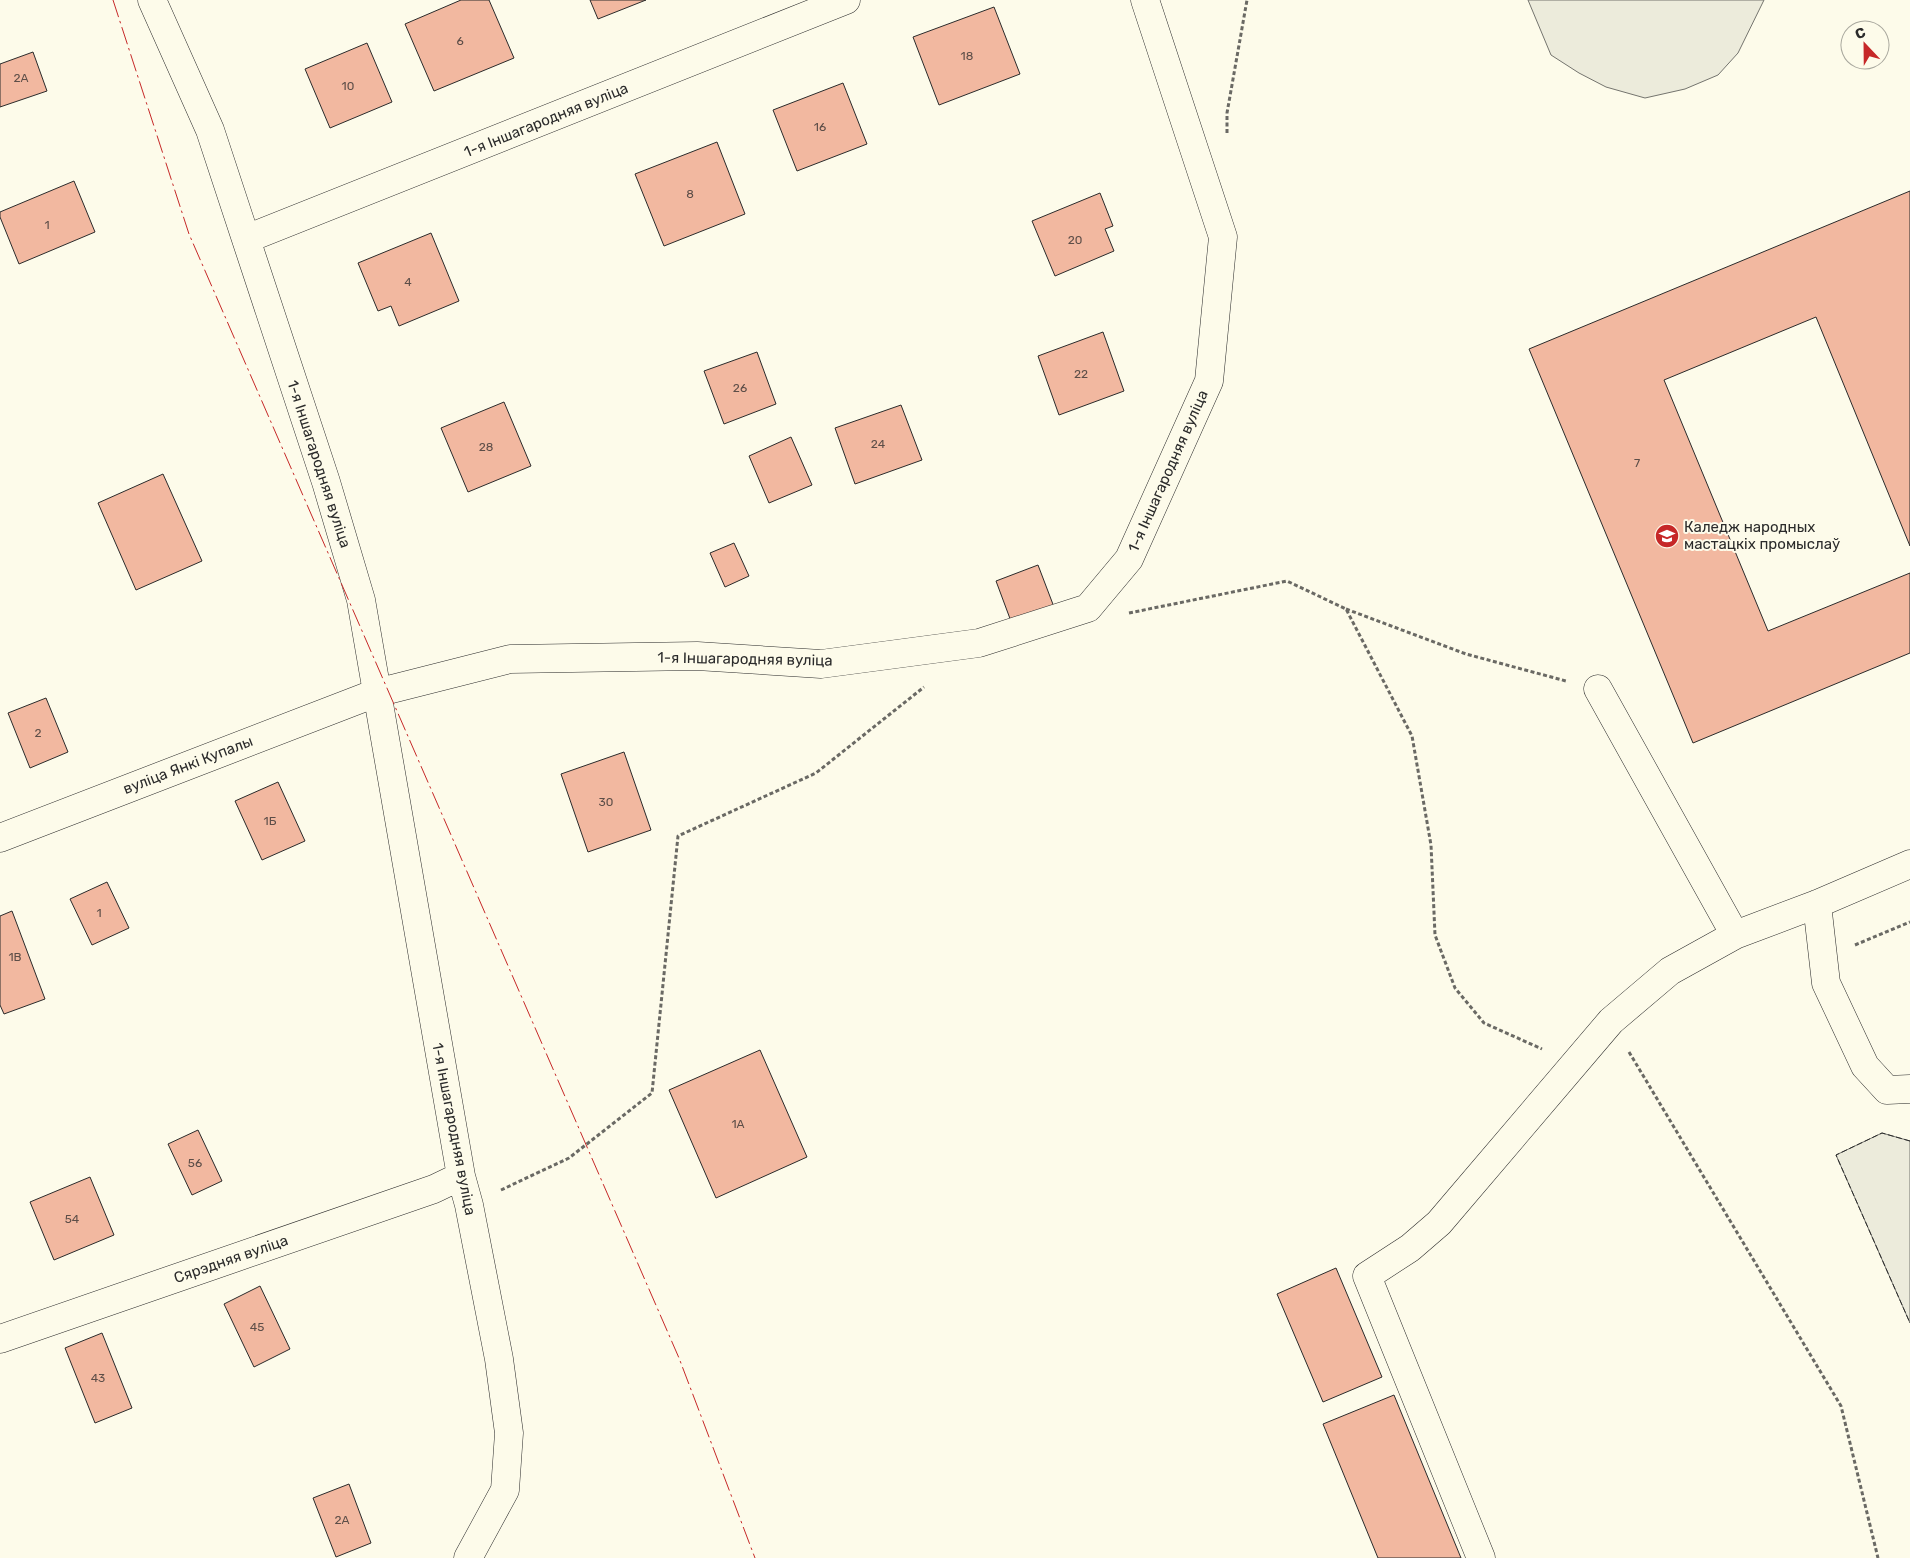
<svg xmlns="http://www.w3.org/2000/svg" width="1910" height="1558" font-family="Rubik,sans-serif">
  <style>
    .green { fill: #ecebdb; stroke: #74746e }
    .building { fill: #f2b8a0; stroke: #2b2b2b }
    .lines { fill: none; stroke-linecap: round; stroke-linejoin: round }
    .minor-casing { stroke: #2b2b2b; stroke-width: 29 }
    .path { stroke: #6a6964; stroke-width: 3; stroke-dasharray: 4 2.5; stroke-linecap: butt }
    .minor { stroke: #fdfbea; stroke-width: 28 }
    .fence { stroke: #2b2b2b; stroke-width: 1; stroke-dasharray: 6 2.5; stroke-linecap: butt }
    .power { stroke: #c62828; stroke-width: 1; stroke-dasharray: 18 4 2.5 4; stroke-linecap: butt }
    .labels { text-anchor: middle; stroke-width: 4; stroke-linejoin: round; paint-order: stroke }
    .number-label { font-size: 12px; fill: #5d4e48 }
    .street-label { font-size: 15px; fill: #2b2b2b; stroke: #fdfbea }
    .poi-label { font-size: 15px; fill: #2b2b2b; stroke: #fdfbea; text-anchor: start }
  </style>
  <rect width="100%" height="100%" fill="#fdfbea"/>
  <!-- green -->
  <path class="green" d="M1528 0H1764L1738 53 1718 75 1685 89 1645 98 1606 87 1579 73 1551 55Z
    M1882 1133 1910 1141V1323L1836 1155Z"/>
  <!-- building -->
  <path class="building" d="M461 0H489L514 58 434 91 405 24Z
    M590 0H646L598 19Z
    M994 7 1020 74 939 105 913 37Z
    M367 43 392 102 330 128 305 69Z
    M33 52 47 91 0 107V64Z
    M843 83 867 144 797 171 773 110Z
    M717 142 745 214 664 246 635 174Z
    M74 181 95 232 19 264 0 217V212Z
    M1910 191V546L1816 317 1664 380 1768 631 1910 573V653L1693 743 1529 349Z
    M1100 193 1113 226 1105 229 1114 251 1055 276 1032 221Z
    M431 233 459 301 399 326 391 306 378 311 358 263Z
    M1103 332 1124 391 1059 415 1038 356Z
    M757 352 776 404 724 424 704 371Z
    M504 402 531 466 468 492 441 428Z
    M901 405 922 460 855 484 835 428Z
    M791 437 812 485 769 503 749 456Z
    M163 474 202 561 136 590 98 503Z
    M734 543 749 576 725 587 710 553Z
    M1038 565 1054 607 1012 624 996 581Z
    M46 698 68 752 30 768 8 713Z
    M624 752 651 830 588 852 561 774Z
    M278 782 305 841 262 860 235 801Z
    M107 882 129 928 92 945 70 899Z
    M12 911 45 999 4 1014 0 1005V916Z
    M760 1050 807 1157 716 1198 669 1090Z
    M198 1130 222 1181 192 1195 168 1144Z
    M90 1177 114 1235 54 1260 30 1202Z
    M1336 1268 1382 1377 1323 1402 1277 1294Z
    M260 1286 290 1349 254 1367 224 1304Z
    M102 1333 132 1408 95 1423 65 1348Z
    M1394 1395 1461 1558H1378L1323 1424Z
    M349 1484 371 1543 336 1557 313 1498Z"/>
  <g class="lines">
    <!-- minor casing -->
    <g class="minor-casing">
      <path id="minor" d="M152 0 210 130 326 482 361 600 461 1176 469 1205 499 1359 509 1433 505 1490 468 1558
        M246 239 846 0
        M1598 689 1735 935
        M0 838 376 693 510 659 697 656 821 664 979 643 1088 608 1129 559 1209 381 1223 237 1145 0
        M1817 904 1826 983 1865 1066 1887 1090 1910 1089
        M0 1339 434 1189 461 1176
        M1481 1558 1367 1276 1410 1248 1439 1223 1611 1021 1670 971 1735 935 1817 904 1910 864"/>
    </g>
    <!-- path -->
    <path class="path" d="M1227 133V113L1247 0
      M1346 609 1466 654 1566 681
      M1129 613 1287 581 1346 609 1412 736 1431 845 1435 935 1455 988 1484 1023 1542 1049
      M1855 945 1910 922
      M1629 1052 1841 1406 1878 1558
      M501 1190 569 1158 652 1093 678 836 816 773 924 687"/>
    <!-- minor -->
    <use href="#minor" class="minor"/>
    <!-- fence -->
    <path class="fence" d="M1910 1141 1882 1133 1836 1155 1910 1323"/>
    <!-- power -->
    <path class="power" d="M113 0 189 234 679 1358 755 1558"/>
  </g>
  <!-- icons -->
  <defs>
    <g id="university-disc" transform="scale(1.25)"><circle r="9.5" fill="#c62828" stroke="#fdfbea"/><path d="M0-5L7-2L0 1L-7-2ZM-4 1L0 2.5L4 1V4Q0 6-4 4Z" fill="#fff"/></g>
  </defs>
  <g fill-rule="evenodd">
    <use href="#university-disc" x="1667" y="536"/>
  </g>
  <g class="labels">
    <!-- number labels -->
    <g class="number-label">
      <text x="460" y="45">6</text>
      <text x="967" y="60">18</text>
      <text x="21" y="82">2А</text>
      <text x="348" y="90">10</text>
      <text x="820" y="131">16</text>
      <text x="690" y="198">8</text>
      <text x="47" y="229">1</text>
      <text x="1075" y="244">20</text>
      <text x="408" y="286">4</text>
      <text x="1081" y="378">22</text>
      <text x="740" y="392">26</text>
      <text x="878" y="448">24</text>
      <text x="486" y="451">28</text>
      <text x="1637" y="467">7</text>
      <text x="38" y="737">2</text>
      <text x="606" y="806">30</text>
      <text x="270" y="825">1Б</text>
      <text x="99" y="917">1</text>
      <text x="15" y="961">1В</text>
      <text x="738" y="1128">1А</text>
      <text x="195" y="1167">56</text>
      <text x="72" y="1223">54</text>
      <text x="257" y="1331">45</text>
      <text x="98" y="1382">43</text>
      <text x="342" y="1524">2А</text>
    </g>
    <!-- street labels -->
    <g class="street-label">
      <text transform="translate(546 120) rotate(-22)" y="5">1-я Іншагародняя вуліца</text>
      <text transform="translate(319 464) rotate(72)" y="5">1-я Іншагародняя вуліца</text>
      <text transform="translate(1168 471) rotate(-66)" y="5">1-я Іншагародняя вуліца</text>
      <text transform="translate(745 659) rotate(1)" y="5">1-я Іншагародняя вуліца</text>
      <text transform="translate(188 765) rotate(-21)" y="5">вуліца Янкі Купалы</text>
      <text transform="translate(454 1129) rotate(79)" y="5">1-я Іншагародняя вуліца</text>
      <text transform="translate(231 1259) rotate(-19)" y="5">Сярэдняя вуліца</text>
    </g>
    <!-- poi labels -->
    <g class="poi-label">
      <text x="1684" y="532">Каледж народных<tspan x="1684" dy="17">мастацкіх промыслаў</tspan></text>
    </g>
  </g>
  <!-- north arrow -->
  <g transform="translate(1865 45) rotate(338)"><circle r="24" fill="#fdfbea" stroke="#a9a89e"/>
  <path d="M0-4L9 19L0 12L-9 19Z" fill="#c62828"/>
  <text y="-8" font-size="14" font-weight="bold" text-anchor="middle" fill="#2b2b2b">С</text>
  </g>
</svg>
